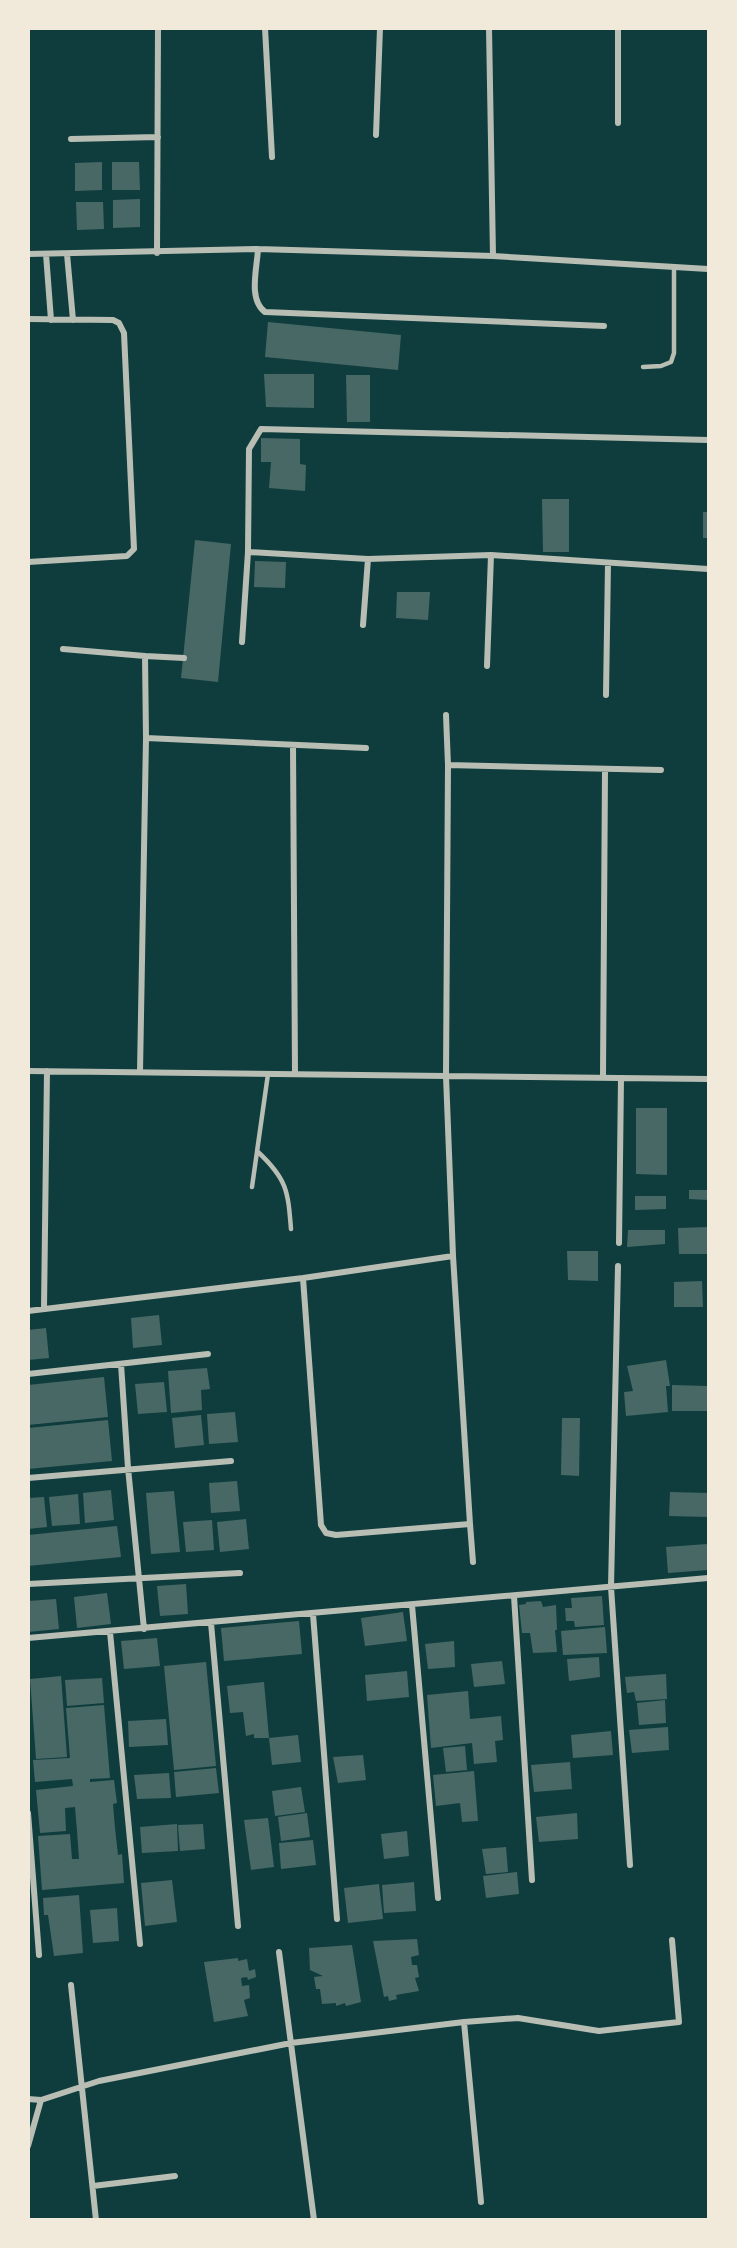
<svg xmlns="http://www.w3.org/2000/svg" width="737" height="2248" font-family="'Nunito Sans',sans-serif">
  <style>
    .building { fill: #486865 }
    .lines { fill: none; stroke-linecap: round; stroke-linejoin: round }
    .service { stroke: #b8beb3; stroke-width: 4.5 }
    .minor { stroke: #b8beb3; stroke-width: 6 }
  </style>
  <rect width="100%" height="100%" fill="#0f3d3e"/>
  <!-- building -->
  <path class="building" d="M102 162V190L75 191V163Z
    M112 162H139L140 190H112Z
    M140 199V227L113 228V200Z
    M76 202H103L104 229 77 230Z
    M268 322 401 335 398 370 265 357Z
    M264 374H314V408L266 407Z
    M346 375H370V422H347Z
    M261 438 300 439V464L306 465 305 491 269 488 271 462H261Z
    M542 499H569V552H543Z
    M703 512H708V538H703Z
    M195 540 231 544 218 682 181 678Z
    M255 561 286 562 285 588 254 587Z
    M397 592H430L428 620 396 618Z
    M636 1108H667V1175L636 1174Z
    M689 1190H708V1200L689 1199Z
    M635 1196H666V1209L635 1210Z
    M708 1227V1254H679L678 1228Z
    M628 1230H665V1244L627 1247Z
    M567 1251H598V1281L568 1280Z
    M702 1281 703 1307H674V1282Z
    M159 1315 162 1345 133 1348 131 1318Z
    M46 1328 49 1358 28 1360V1330Z
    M666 1360 670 1386H666L668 1412 626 1416 624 1392 633 1391 627 1366Z
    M207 1368 210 1389 201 1390 202 1410 171 1413 168 1371Z
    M104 1377 108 1417 28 1425V1385Z
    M164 1382 167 1412 138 1414 135 1384Z
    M672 1385 708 1386V1411H672Z
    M235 1412 238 1442 209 1444 207 1414Z
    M201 1415 204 1445 175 1448 172 1418Z
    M562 1418H580L579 1476 561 1475Z
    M108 1420 112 1461 28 1469V1428Z
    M237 1481 240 1511 211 1513 209 1483Z
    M111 1490 114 1520 85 1523 83 1493Z
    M174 1491 180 1552 151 1554 146 1493Z
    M670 1492 708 1493V1517L669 1516Z
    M78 1494 80 1524 52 1526 49 1497Z
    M44 1497 47 1527 28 1529V1498Z
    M246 1519 249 1549 220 1552 217 1522Z
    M212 1520 214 1550 186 1552 183 1522Z
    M117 1526 121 1557 28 1566V1535Z
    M707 1544 708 1570 668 1573 666 1547Z
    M186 1584 188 1614 160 1616 157 1586Z
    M107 1593 111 1624 77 1628 74 1597Z
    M602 1596 604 1625 575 1627 574 1621H566L565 1608H572L571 1598Z
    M56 1599 59 1629 28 1632V1601Z
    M541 1601 543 1607 556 1605 557 1630H555L557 1652 533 1653 530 1633H522L519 1605 526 1604V1602Z
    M403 1612 407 1641 365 1646 361 1618Z
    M299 1621 302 1654 224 1661 221 1628Z
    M605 1627 607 1653 563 1655 561 1631Z
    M157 1638 160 1666 124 1669 121 1641Z
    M454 1641 455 1667 428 1669 425 1644Z
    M599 1657 600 1677 569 1681 567 1659Z
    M502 1661 505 1684 474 1687 471 1664Z
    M206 1662 216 1766 174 1770 164 1666Z
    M407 1671 409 1697 367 1701 365 1675Z
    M666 1674 667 1699 636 1701 634 1692 627 1693 625 1677Z
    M61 1676 67 1757 36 1759 30 1679Z
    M102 1678 104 1703 67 1706 65 1680Z
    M264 1682 269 1738H254V1734L246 1736 243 1712 230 1713 227 1686Z
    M468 1691 470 1719 501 1716 503 1740 495 1741 497 1762 474 1764 472 1743 431 1748 427 1695Z
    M665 1700 666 1723 639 1725 637 1703Z
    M104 1705 110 1778 90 1779V1782L114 1780 117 1803 113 1804 115 1828 118 1855 122 1854 124 1883 42 1890 38 1836 70 1834 72 1859H79L77 1831 75 1807 65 1808 66 1831 40 1833 36 1790 73 1786 72 1779 35 1782 33 1760 70 1758 66 1708Z
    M166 1719 168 1745 129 1747 128 1721Z
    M668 1727 669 1750 632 1753 629 1730Z
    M611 1731 613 1755 573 1758 571 1735Z
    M298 1735 301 1762 272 1765 269 1738Z
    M465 1746 467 1770 446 1772 443 1748Z
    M363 1755 366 1780 338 1783 333 1757Z
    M570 1762 572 1789 534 1792 531 1765Z
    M216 1768 219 1793 176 1797 174 1772Z
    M474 1771 478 1821 462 1822 460 1803 436 1806 433 1775Z
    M169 1773 171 1798 137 1799 134 1775Z
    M301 1787 305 1812 275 1816 272 1791Z
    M307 1813 310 1837 281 1841 278 1817Z
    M577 1813 578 1839 539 1842 536 1817Z
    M268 1818 274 1867 251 1870 244 1820Z
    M177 1824 178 1851 142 1853 140 1827Z
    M203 1824 205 1849 180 1851 178 1825Z
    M407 1831 409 1856 384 1859 381 1834Z
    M313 1840 316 1865 281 1869 279 1843Z
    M506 1847 508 1872 486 1874 482 1849Z
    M517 1872 519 1894 486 1898 483 1876Z
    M172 1880 177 1922 145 1926 141 1883Z
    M414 1882 416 1911 384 1913 382 1885Z
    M379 1884 383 1919 348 1923 344 1888Z
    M79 1895 83 1953 54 1956 48 1915H44L43 1898Z
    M117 1908 119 1941 93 1943 90 1910Z
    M417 1939 419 1955 411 1957 412 1965H417L419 1977 415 1978 419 1991 396 1995 397 1999 389 2001 388 1996 384 1997 373 1941Z
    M352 1945 361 2002 346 2006 345 2003 336 2006V2003L322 2004 320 1989H316L314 1977 323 1976 310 1970 309 1948Z
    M238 1958V1961L247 1959 249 1971 255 1969 256 1977 248 1980 247 1977 241 1978 242 1986 249 1985 250 1998 244 2000 248 2016 214 2022 204 1962Z"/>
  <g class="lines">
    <!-- service -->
    <path class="service" d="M643 367 661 366 671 362 674 353V267
      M258 1152C287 1179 288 1191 291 1229
      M252 1187 268 1074"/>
    <!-- minor -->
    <path class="minor" d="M265 28 272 157
      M489 28 493 256
      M618 123V28
      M376 135 380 28
      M71 139 158 137
      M258 249C257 269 248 299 265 312L604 326
      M157 253 158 28
      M28 254 258 249 493 256 708 269
      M46 254 51 320
      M67 254 73 320
      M28 319 113 320 119 323 124 333 134 549 127 556 28 562
      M248 552 368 559 491 555 708 569
      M363 625 368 559
      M242 642 248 552 249 449 261 429 708 440
      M63 649 145 656 146 738 140 1072
      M145 656 184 658
      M487 666 491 555
      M606 695 608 563
      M446 715 448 765 446 1076 453 1256 470 1524
      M146 738 366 748
      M293 745 295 1074
      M448 765 661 770
      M28 1071 708 1079
      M603 1077 605 769
      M619 1243 621 1078
      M618 1266 611 1587 630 1865
      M303 1278 321 1525 326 1533 336 1535 470 1524 473 1562
      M44 1309 47 1071
      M28 1311 303 1278 453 1256
      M121 1364 128 1468 144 1629
      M28 1374 208 1354
      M28 1478 231 1461
      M28 1584 240 1573
      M514 1596 532 1880
      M412 1605 438 1898
      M313 1614 337 1919
      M211 1623 238 1926
      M110 1632 140 1944
      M28 1638 708 1578
      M28 1813 39 1955
      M279 1952 314 2220
      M71 1985 96 2220
      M464 2022 481 2202
      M28 2099 41 2100 99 2081 291 2043 464 2022 518 2018 599 2031 679 2022 672 1940
      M28 2146 41 2100
      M93 2186 175 2176"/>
  </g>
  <!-- border -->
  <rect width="737" height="2248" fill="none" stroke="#f1e9da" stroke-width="60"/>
</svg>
